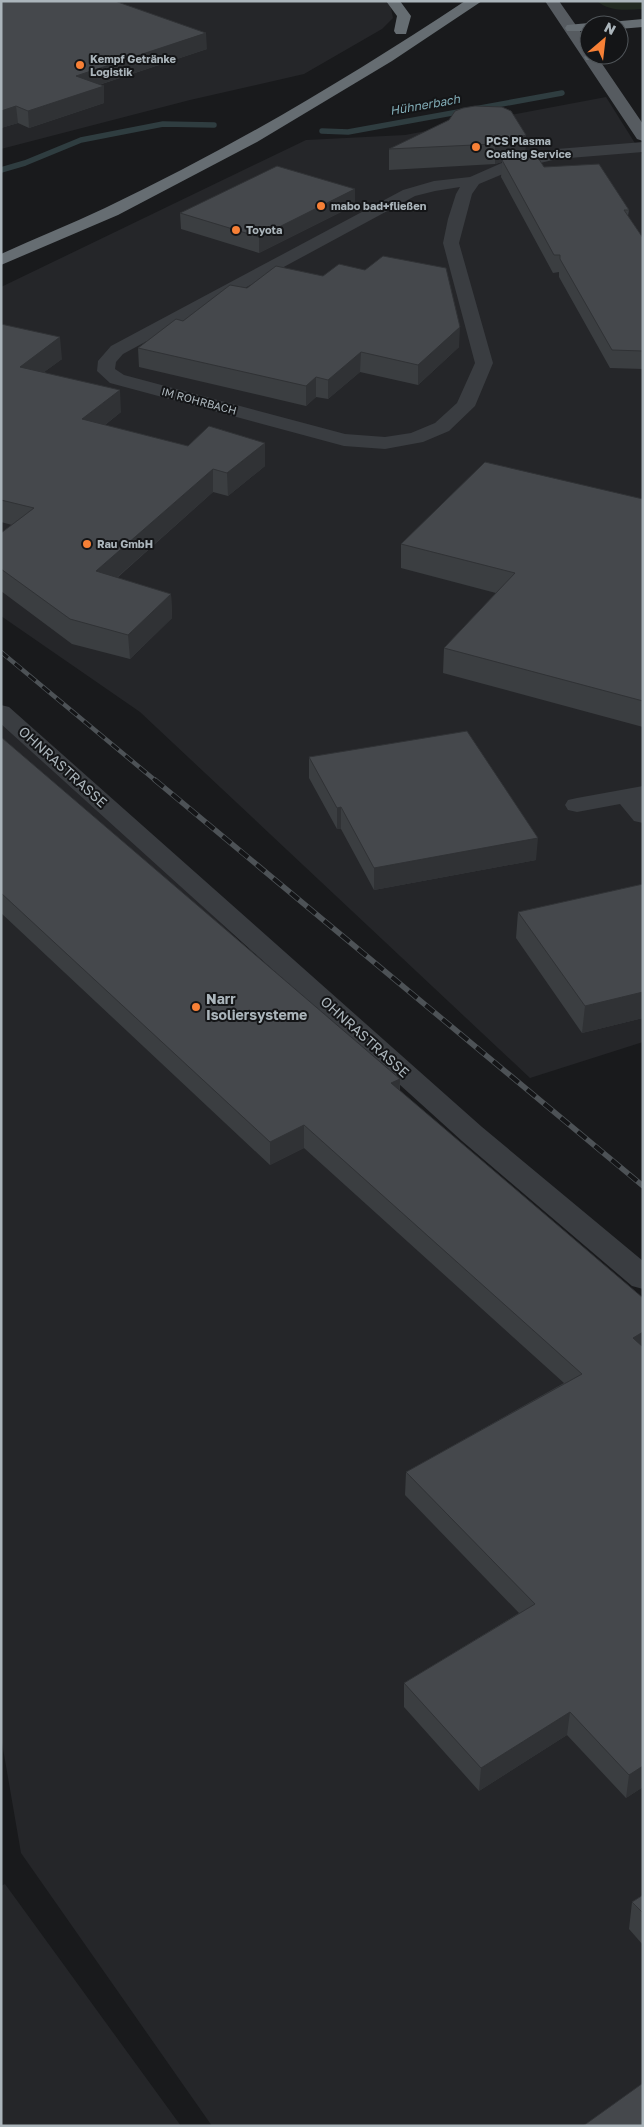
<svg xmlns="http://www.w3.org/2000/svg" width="644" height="2127" font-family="'Golos Text',sans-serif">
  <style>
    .built { fill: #252629 }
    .green { fill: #222a21 }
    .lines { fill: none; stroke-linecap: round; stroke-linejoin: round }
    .stream { stroke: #2f3d40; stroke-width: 5.5 }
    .minor { fill: #3a3d41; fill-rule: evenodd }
    .major { fill: #565b60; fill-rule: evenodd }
    .highway { fill: #666d72; fill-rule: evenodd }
    .rail-far1-casing { stroke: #4d5256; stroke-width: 4.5 }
    .rail-casing { stroke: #4d5256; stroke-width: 5.5 }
    .rail-far1 { stroke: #141517; stroke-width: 3; stroke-dasharray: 9; stroke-linecap: butt }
    .rail { stroke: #141517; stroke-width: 4; stroke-dasharray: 11; stroke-linecap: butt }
    .wall { fill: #3b3e41 }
    .shaded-wall { fill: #303235 }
    .building { fill: #45484c; stroke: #303235 }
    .poi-dot { fill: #f78036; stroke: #141517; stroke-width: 2 }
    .labels { text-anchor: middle; stroke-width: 4; stroke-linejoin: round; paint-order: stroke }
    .far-poi-label { font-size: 11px; font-weight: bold; fill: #abb5bb; stroke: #141517; text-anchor: start }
    .far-street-label { font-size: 11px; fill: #abb5bb; stroke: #141517 }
    .far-water-label { font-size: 12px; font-style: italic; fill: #82adb7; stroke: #141517 }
    .street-label { font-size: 14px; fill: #abb5bb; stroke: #141517 }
    .poi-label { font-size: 14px; font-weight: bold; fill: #abb5bb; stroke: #141517; text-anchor: start }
  </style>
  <rect width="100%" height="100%" fill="#191a1c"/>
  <!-- built -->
  <path class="built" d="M1 1H387L390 3 393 18 382 29 304 74 190 100 1 149Z
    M606 97 643 156V1042L530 1078 140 712 1 616V287L306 140 405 135Z
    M1 713 423 1116 643 1312V2126H212L21 1853 1 1737Z
    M5 1884 181 2126H1V1886Z"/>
  <!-- green -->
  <path class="green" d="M597 1H643V9C627 10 610 12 597 1Z"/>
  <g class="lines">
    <!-- stream -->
    <path class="stream" d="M322 131 348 132 562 93
      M1 170 25 163 81 140 163 124 214 125"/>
    <!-- minor -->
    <path class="minor" d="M643 142V152L557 159 515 169 479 184 472 194 459 243 493 363 475 406 449 431 423 442 385 449 344 446 110 383 97 371 98 361 111 346 403 190 434 181 470 177 504 162 557 149ZM460 187 456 194 448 219 443 243 475 363 457 403 435 423 411 433 385 437 345 434 124 375 115 369 116 362 123 354 415 196 435 191Z
      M1 705 9 707 482 1127 643 1261V1289L632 1286 462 1141 1 724Z
      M643 786V823L634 821 620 804 577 812 568 810 565 805 568 800 577 798Z"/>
    <!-- major -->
    <path class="major" d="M545 1H559L589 44V55H596L643 124V141L637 139Z"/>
    <!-- highway -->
    <path class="highway" d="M386 1H400L411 16 406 34H396L394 31 397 16Z
      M465 1H482L392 61 257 142 118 215 1 265V254C36 238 71 224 105 208 230 149 350 77 465 1Z
      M643 19V27L619 29V25H608L610 22Z
      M589 23 595 25H589V31H567L565 28 567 25Z
      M589 52V55H601L596 60H586L584 57Z"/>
    <!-- rail-far1 casing -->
    <g class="rail-far1-casing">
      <path id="rail-far1" d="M1 652 156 781"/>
    </g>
    <!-- rail casing -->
    <g class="rail-casing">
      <path id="rail" d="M155 780 643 1186"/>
    </g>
    <!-- rail-far1 -->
    <use href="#rail-far1" class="rail-far1"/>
    <!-- rail -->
    <use href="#rail" class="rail"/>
  </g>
  <!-- wall -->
  <path class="wall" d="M1 1 207 49 99 85 104 86V103L29 128 18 123 1 128Z
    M526 135 525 153 544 167 629 210 628 216 643 238V369L610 368 559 277V272L553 273 501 177 502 162 495 164 389 170V149Z
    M355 205 259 253 181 229 180 213Z
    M247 288 459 347 418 385 360 372 328 399 316 397 306 406 139 367 138 348 183 321Z
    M1 324 62 359 44 372 121 412 105 425 188 446 265 443V466L228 496 213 492 117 578 171 594 172 618 130 659 72 644 1 591V533L12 525 1 522Z
    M643 499V727L443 673 444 648 496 593 401 568V544Z
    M1 737 400 1079V1091L643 1298V1787L626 1798 567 1735 479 1791 404 1707V1683L519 1613 405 1495 406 1472 564 1383 304 1148 270 1165 1 913Z
    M309 757 536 860 374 890 341 829H337L309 778Z
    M643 884V1018L582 1033 516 938 518 912Z
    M643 1895V1945L629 1929 632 1902Z"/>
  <!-- shaded-wall -->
  <path class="shaded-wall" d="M206 33 207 49 77 92 76 76Z
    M104 86V103L29 128 28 111Z
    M16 106 18 123 1 128V111Z
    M526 135 525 155 502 160V162L495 164V144Z
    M355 189V205L259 253V237Z
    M460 327 459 347 418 385V365Z
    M60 337 62 359 21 389 20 367Z
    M361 352 360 372 328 399V380Z
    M316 377V397L306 406V386Z
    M120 390 121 412 83 442 82 419Z
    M265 443V466L228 496 227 473Z
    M213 469V492L97 595 96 571Z
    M171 594 172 618 130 659 128 635Z
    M341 807V829H337V808Z
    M538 838 536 860 374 890V868Z
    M643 992V1018L582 1033 585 1006Z
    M400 1079 399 1102 391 1083Z
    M304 1125V1148L270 1165V1142Z
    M643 1332V1354L633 1338Z
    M570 1712 567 1735 479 1791 481 1768Z
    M643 1766V1787L626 1798 629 1775Z"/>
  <!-- building -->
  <path class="building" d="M1 1H115L206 33 76 76 104 86 28 111 16 106 1 111Z
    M475 106 502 107 511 111 526 135 495 144 389 149 449 120 455 111 463 108Z
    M533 150 544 167 599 164 629 210H624L643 238V351L612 350 560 259V255H554L502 160Z
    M277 166 355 189 259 237 180 213Z
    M383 256 446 268 460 327 418 365 361 352 328 380 316 377 306 386 138 348 176 319 183 321 230 285 247 288 276 266 323 276 339 264 365 270Z
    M1 324 60 337 20 367 120 390 82 419 188 446 209 426 265 443 227 473 213 469 96 571 171 594 128 635 70 619 1 569V533L34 508 1 500Z
    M485 462 643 499V701L444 648 515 573 401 544Z
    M467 731 538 838 374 868 341 807 337 808 309 757Z
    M1 737 400 1079 391 1083 643 1298V1332L633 1338 643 1347V1766L629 1775 570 1712 481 1768 404 1683 535 1604 406 1472 582 1374 304 1125 270 1142 1 893Z
    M643 884V992L585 1006 518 912Z
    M643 1895V1913L632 1902Z
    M643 2083V2126H583Z"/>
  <!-- markers -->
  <g class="poi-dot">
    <circle cx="80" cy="65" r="5"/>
    <circle cx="476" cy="147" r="5"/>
    <circle cx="321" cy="206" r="5"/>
    <circle cx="236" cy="230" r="5"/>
    <circle cx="87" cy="544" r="5"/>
    <circle cx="196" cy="1007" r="5"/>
  </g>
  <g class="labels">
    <!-- far-poi labels -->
    <g class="far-poi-label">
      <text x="90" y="63">Kempf Getränke<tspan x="90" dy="13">Logistik</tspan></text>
      <text x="486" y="145">PCS Plasma<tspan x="486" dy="13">Coating Service</tspan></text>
      <text x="331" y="210">mabo bad+fließen</text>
      <text x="246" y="234">Toyota</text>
      <text x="97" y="548">Rau GmbH</text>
    </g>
    <!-- far-street labels -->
    <g class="far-street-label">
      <text transform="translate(199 401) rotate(15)" y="4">IM ROHRBACH</text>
    </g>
    <!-- far-water labels -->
    <g class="far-water-label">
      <text transform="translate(425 105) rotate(-10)" y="4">Hühnerbach</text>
    </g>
    <!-- street labels -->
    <g class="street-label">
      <text transform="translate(63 767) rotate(42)" y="5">OHNRASTRASSE</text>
      <text transform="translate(365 1037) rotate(42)" y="5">OHNRASTRASSE</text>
    </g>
    <!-- poi labels -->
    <g class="poi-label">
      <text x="206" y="1004">Narr<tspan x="206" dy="16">Isoliersysteme</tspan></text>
    </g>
  </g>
  <!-- border -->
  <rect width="644" height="2127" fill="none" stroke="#abb5bb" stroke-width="5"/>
  <!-- north arrow -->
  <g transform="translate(604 40) rotate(28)"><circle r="24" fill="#141517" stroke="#505559"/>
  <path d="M0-4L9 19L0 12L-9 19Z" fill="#f78036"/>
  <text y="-8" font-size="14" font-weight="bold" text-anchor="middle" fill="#abb5bb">N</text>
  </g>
</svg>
